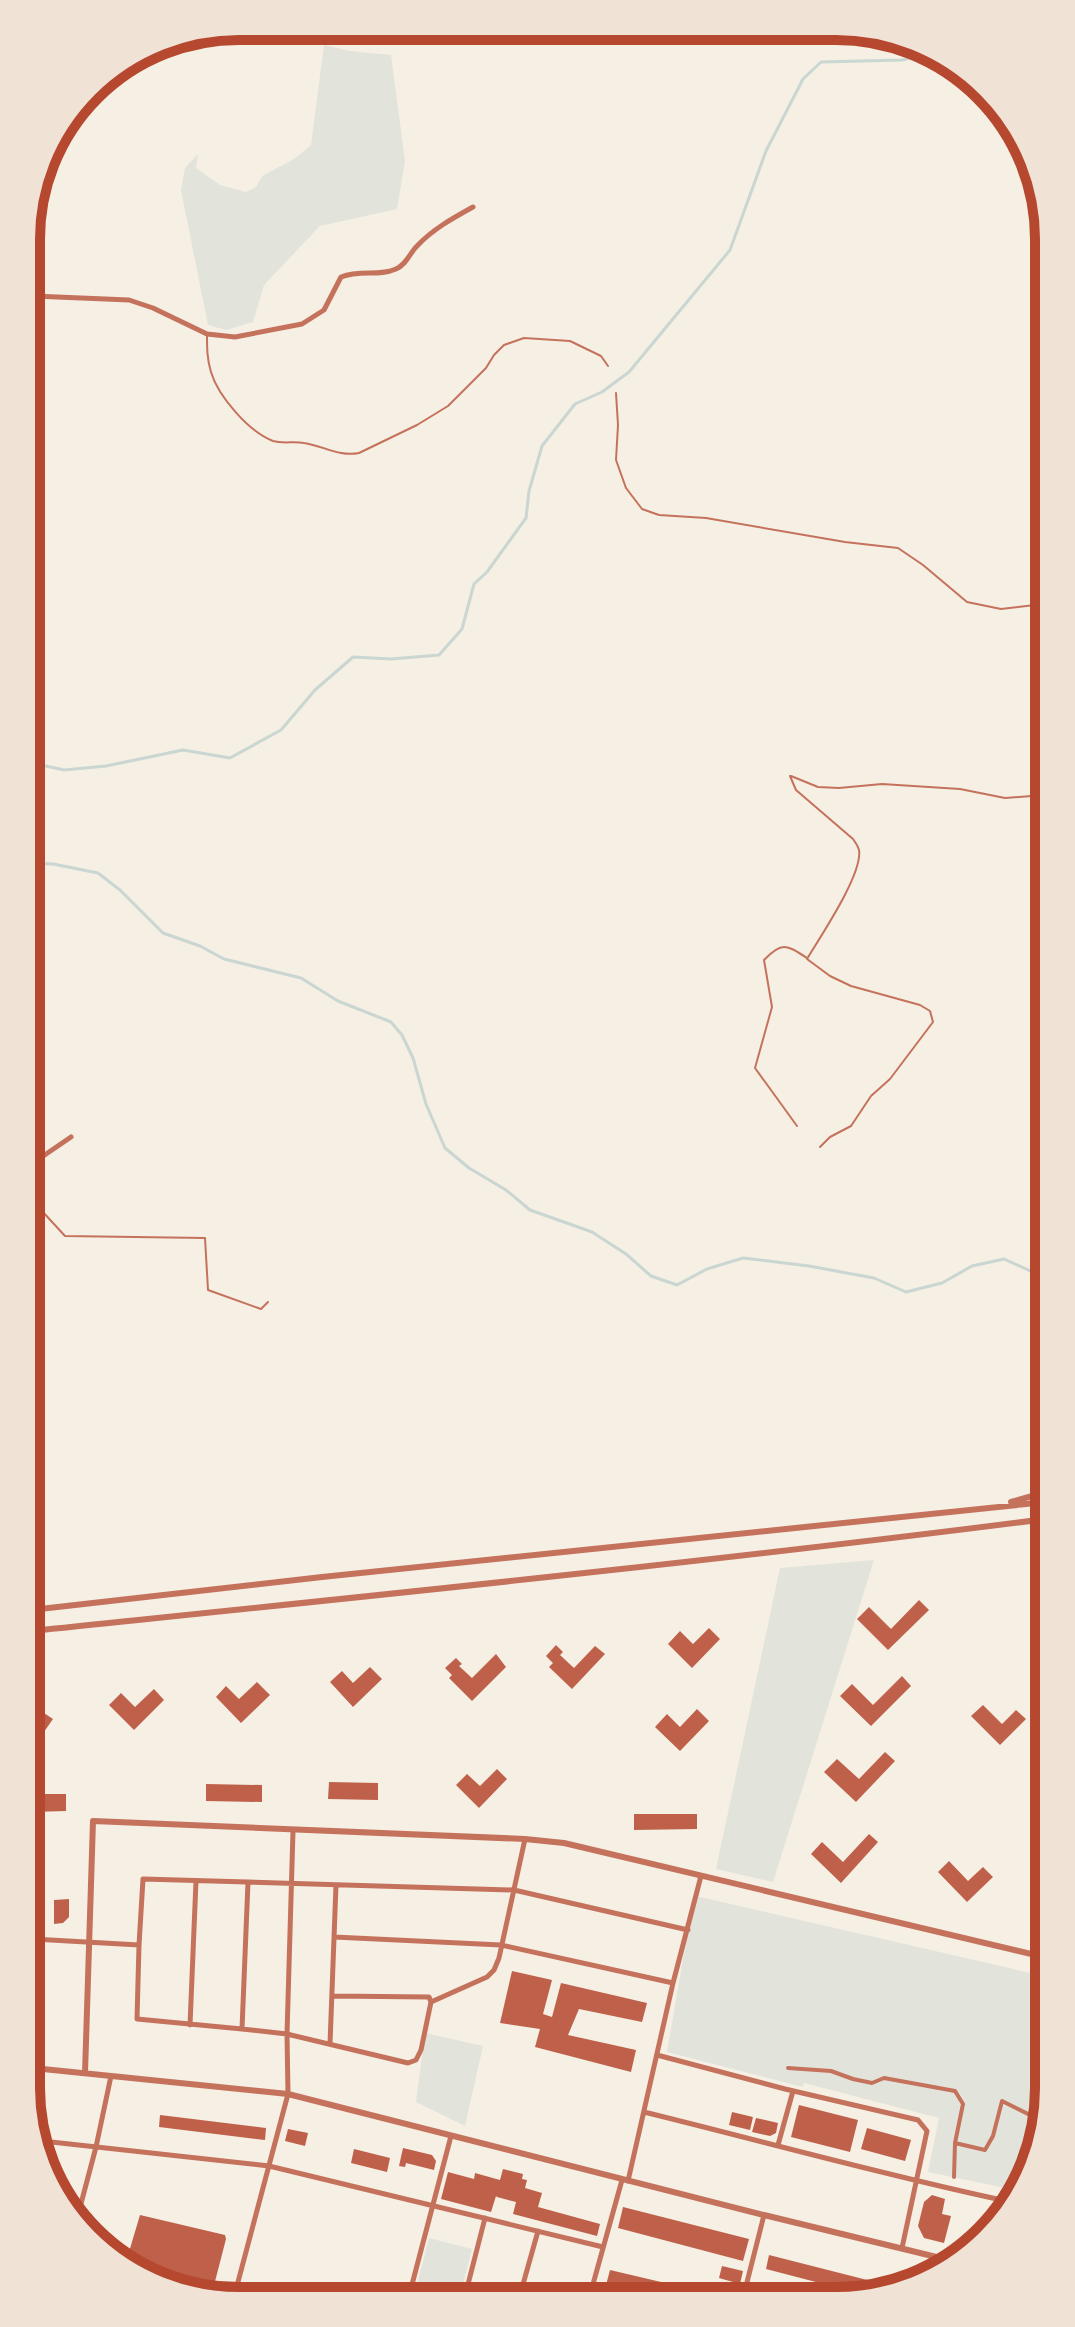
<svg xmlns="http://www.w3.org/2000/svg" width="1075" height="2327" font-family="'PT Sans',sans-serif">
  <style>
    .green { fill: #e2e4dc }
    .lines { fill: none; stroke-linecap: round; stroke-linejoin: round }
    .stream { stroke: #c9d6d2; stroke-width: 3 }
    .building { fill: #bf614a }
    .service { stroke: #c5725c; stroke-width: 2 }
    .pedestrian { stroke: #c5725c; stroke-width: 4 }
    .minor { stroke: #c5725c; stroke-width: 5 }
    .tertiary { stroke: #c5725c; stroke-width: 6 }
    .rim { fill: none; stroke: #b5482f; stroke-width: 10 }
  </style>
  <rect width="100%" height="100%" fill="#f6efe4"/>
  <!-- green -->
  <path class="green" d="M324 45 350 51 391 55 405 161 397 209 320 226 264 285 253 322 226 330 208 325 181 190 185 168 198 154 196 168 220 185 246 192 256 187 262 176 294 159 311 145Z
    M874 1560 773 1882 716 1869 780 1568Z
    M696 1896 1048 1977 1049 2102 1015 2190 928 2172 939 2118 804 2083 803 2087 667 2052 688 1930Z
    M425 2033 483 2046 465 2126 416 2102Z
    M429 2238 472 2249 460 2296H414Z"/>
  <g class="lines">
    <!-- stream -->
    <path class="stream" d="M28 762 64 770 106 766 183 750 230 758 281 730 315 690 353 657 391 659 439 655 462 629 474 584 487 572 526 518 529 491 542 446 575 404 602 392 629 372 730 250 766 151 803 79 821 62 902 60 925 54
      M29 863 53 864 98 873 120 890 163 933 200 946 224 959 301 978 338 1001 391 1022 402 1035 413 1058 426 1104 445 1148 469 1168 506 1190 530 1210 592 1232 626 1254 651 1276 677 1285 707 1269 743 1258 809 1266 874 1278 906 1292 942 1283 972 1266 1004 1259 1046 1278"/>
  </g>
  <!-- building -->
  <path class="building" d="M919 1600 929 1610 888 1650 857 1619 869 1607 891 1629Z
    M709 1628 720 1639 692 1668 668 1644 680 1631 693 1644Z
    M556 1645 563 1652 560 1655 574 1668 595 1646 605 1654 572 1689 549 1667 553 1663 546 1656Z
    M496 1654 506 1667 472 1701 449 1678 452 1675 445 1668 456 1658 462 1664 459 1666 472 1678Z
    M370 1667 382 1679 353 1707 330 1682 342 1671 353 1683Z
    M902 1676 911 1686 871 1726 840 1696 852 1684 873 1705Z
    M257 1682 270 1695 241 1723 216 1697 226 1686 239 1699Z
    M154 1689 164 1700 134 1730 109 1705 121 1693 135 1707Z
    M983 1705 1002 1724 1016 1710 1026 1719 1000 1745 971 1716Z
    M38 1709 53 1719 32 1749V1717Z
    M697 1709 709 1721 680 1751 655 1727 667 1714 680 1727Z
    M885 1752 895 1761 856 1802 824 1772 837 1759 859 1779Z
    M497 1769 507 1779 479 1808 456 1785 467 1774 480 1786Z
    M329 1782 378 1783V1800L328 1799Z
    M206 1784 262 1785V1802L206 1801Z
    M32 1794H66V1811L32 1812Z
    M634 1814H697V1829L634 1830Z
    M869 1834 878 1842 841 1883 811 1854 822 1842 843 1862Z
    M949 1861 968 1881 983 1867 993 1877 967 1902 938 1872Z
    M69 1899V1917L63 1923 54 1924V1900Z
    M512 1971 552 1980 543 2014 552 2017 561 1983 647 2003 642 2022 579 2009 568 2035 636 2050 631 2072 535 2047 540 2029 500 2023Z
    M799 2105 858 2120 850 2152 791 2137Z
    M732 2112 753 2117 750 2130 729 2125Z
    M160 2115 266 2128 265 2140 159 2127Z
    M756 2118 778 2123 776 2133 770 2136 752 2132Z
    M867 2128 911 2140 905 2161 861 2149Z
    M288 2129 308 2133 305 2146 285 2141Z
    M403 2148 432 2155 436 2161 434 2170 406 2163 405 2167 399 2166Z
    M354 2149 390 2158 387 2172 351 2163Z
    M503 2169 523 2174 522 2179 527 2180 525 2188 542 2193 538 2207 600 2224 597 2236 513 2214 516 2202 497 2197 496 2196 491 2212 441 2199 448 2172 474 2179 475 2173 500 2180Z
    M932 2195 945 2199 942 2214 951 2216 944 2243 924 2238 918 2226 924 2202Z
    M623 2207 749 2239 743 2261 618 2228Z
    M140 2215 225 2235 226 2239 211 2297 193 2295 126 2262Z
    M769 2255 883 2284 881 2294H862L766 2269Z
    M722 2266 743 2271 740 2284 719 2278Z
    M610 2270 708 2293 707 2295H649L606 2285Z"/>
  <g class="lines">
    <!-- service -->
    <path class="service" d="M207 334C207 348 207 359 211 372 218 396 249 432 273 441 283 444 294 441 304 443 324 446 339 457 359 453L417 425 448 406 486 368 494 355 504 345 524 338 570 341 601 356 608 366
      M616 393 618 425 616 460 626 488 642 509 659 515 706 518 845 542 898 548 923 565 967 602 1001 609 1043 604
      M790 776 796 790 853 839C855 842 858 846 859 850 863 874 820 937 807 959L830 976 851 986 920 1005 930 1011 933 1022 890 1079 871 1096 851 1126 830 1137 820 1147
      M791 776 818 787 839 788 882 784 960 789 1005 798 1044 795
      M797 1126 755 1068 772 1007 764 960C782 941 787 945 807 958
      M30 1198 65 1236 205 1238 208 1290 261 1309 268 1302"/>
    <!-- pedestrian -->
    <path class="pedestrian" d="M788 2068 831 2071 853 2079 872 2083 884 2078 955 2091 963 2104 955 2143 985 2150 993 2136 1002 2101 1036 2118 1044 2089 1041 2074 1048 2056
      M954 2177 955 2143"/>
    <!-- minor -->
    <path class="minor" d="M27 294 33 296 129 300 153 308 207 334 235 337 302 324 324 310 341 277C361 269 378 277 396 269 407 264 409 254 417 246 433 229 453 218 473 207
      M30 1165 71 1137
      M32 1871H42L36 2006H33
      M248 1882 242 2029 137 2019 139 1945 143 1879 514 1890 688 1930
      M334 1937 501 1945 673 1983
      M33 1939 139 1945
      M332 1996 429 1997 431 2002
      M190 2025 196 1881
      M242 2029 287 2034 408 2063 416 2060 421 2050 431 2002 487 1977 494 1970 499 1958 525 1839
      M330 2044 336 1885
      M657 2055 785 2089 918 2120 927 2131 902 2248
      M644 2112C766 2142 887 2176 1011 2202
      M33 2140 269 2166 603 2247
      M778 2145 793 2091
      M39 2153 42 2141
      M628 2181 673 1983 701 1876
      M78 2215 96 2147 111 2076
      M744 2294 764 2215
      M520 2295 538 2231
      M590 2295 622 2180
      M409 2296 451 2136
      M465 2296 485 2218
      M234 2297 288 2094 287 2034 293 1831"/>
    <!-- tertiary -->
    <path class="tertiary" d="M1011 1502 1046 1492
      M31 1610 322 1577 1046 1502
      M32 1631C370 1596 709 1562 1046 1519
      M33 2068 288 2094 764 2215 957 2262
      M85 2073 93 1821 525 1839 564 1843 1048 1958"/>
  </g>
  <!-- crop -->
  <path d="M0 0H1075V2327H0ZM239 40H836A199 199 0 0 1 1035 239V2088A199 199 0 0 1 836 2287H239A199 199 0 0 1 40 2088V239A199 199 0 0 1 239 40Z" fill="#f1e2d6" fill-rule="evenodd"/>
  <path class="rim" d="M239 40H836A199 199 0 0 1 1035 239V2088A199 199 0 0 1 836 2287H239A199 199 0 0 1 40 2088V239A199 199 0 0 1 239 40Z"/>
</svg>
